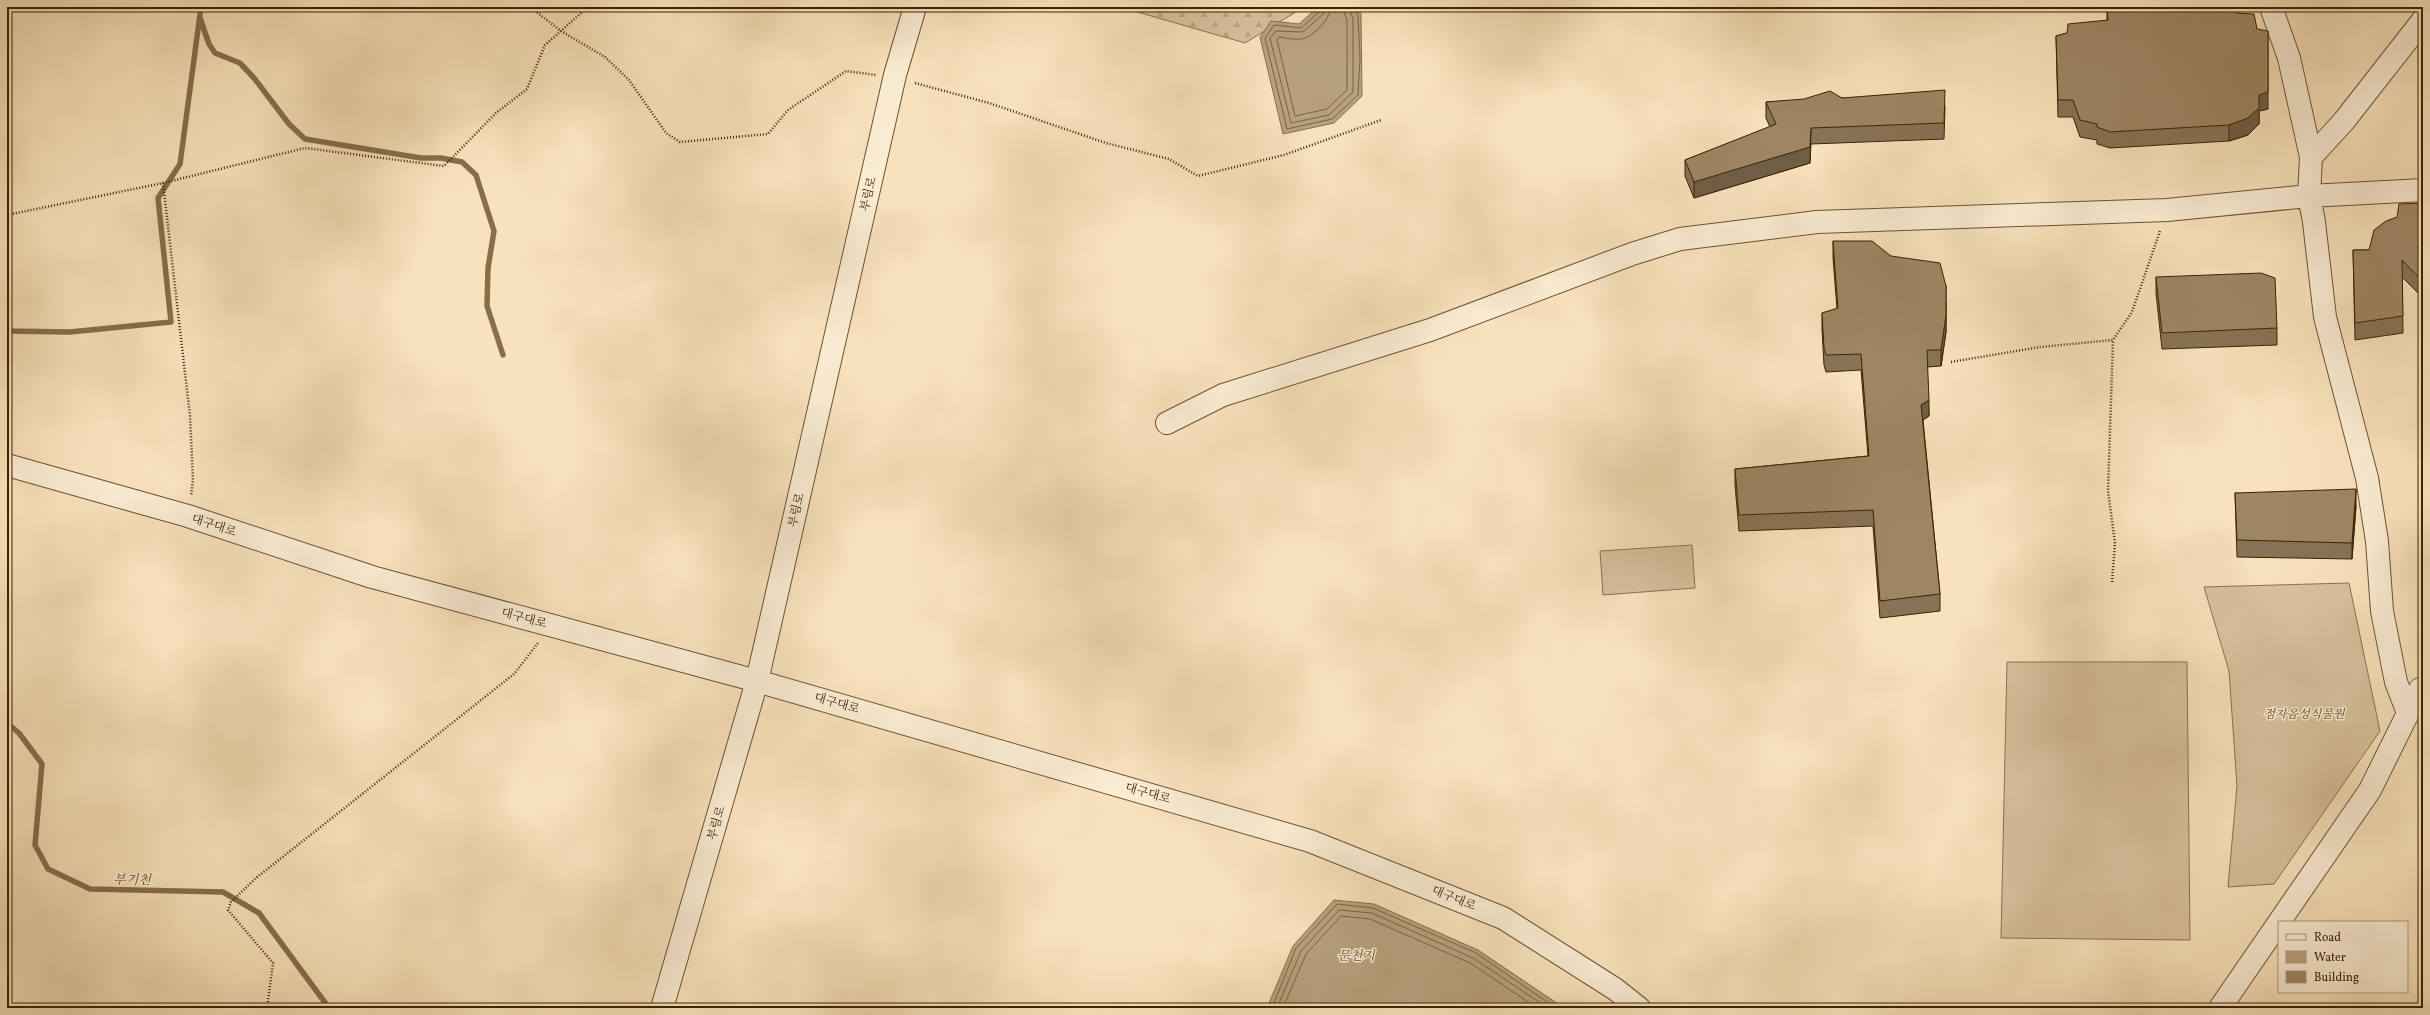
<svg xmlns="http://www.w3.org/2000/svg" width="2430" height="1015" font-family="Vollkorn,'Noto Serif KR',serif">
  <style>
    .forest { fill: url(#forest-firs); stroke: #8a7250 }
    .garden { fill: #d8c19d; stroke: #8a7250 }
    .water { fill: #b8a17d; stroke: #876e4d }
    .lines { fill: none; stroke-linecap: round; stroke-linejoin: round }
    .shore { stroke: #7a6240; stroke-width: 1 }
    .stream { stroke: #876e4d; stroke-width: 5.5 }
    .minor-casing { stroke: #6c5232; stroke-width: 24 }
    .path { stroke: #3d2204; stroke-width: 2.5; stroke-dasharray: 1 2; stroke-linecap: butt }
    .minor { stroke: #faecd3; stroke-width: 22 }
    .wall { fill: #887356; stroke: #3d2204 }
    .shaded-wall { fill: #6f5e46; stroke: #3d2204 }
    .building { fill: #9e8664; stroke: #3d2204 }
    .labels { text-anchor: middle; stroke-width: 3; stroke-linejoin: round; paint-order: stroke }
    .street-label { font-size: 12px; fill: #3d2204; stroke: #faecd3 }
    .park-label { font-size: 12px; font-style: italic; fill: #644a2a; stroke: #faecd3 }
    .water-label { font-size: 13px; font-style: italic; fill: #684e2e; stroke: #faecd3 }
  </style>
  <defs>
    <pattern id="forest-firs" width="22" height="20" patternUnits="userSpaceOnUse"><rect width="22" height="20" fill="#d8c19d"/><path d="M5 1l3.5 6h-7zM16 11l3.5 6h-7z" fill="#baa686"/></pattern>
  </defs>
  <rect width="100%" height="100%" fill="#f8e2bc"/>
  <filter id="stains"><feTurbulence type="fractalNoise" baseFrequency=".005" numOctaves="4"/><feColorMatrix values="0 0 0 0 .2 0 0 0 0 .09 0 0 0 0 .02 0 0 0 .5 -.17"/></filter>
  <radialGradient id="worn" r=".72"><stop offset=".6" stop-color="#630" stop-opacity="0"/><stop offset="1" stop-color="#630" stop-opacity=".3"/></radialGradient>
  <!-- forest -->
  <path class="forest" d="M1120 7H1304L1245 43Z"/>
  <!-- garden -->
  <path class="garden" d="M1692 545 1695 588 1603 595 1600 551Z
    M2349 583 2380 731 2274 884 2228 887 2237 786 2229 671 2204 587Z
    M2007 662H2187L2190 940 2001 938Z"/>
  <!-- water -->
  <path class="water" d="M1318 7H1356L1361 14 1362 96 1334 123 1283 134 1260 37 1271 21 1299 24Z
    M1334 900 1374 904 1478 950 1564 1008H1267L1293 946Z"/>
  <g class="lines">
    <!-- shore -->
    <path class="shore" d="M1320 7 1319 12 1301 28 1274 25 1265 38 1287 129 1332 119 1358 95 1360 58 1358 16 1354 7
      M1325 7 1323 14 1303 32 1276 31 1270 38 1291 123 1329 115 1353 92V18L1348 7
      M1331 7C1331 18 1313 37 1302 39 1295 40 1286 38 1279 37L1277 40 1295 116 1327 109 1347 90V20L1342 7
      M1272 1008 1296 948 1337 904 1373 908 1476 953 1556 1008
      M1277 1008 1301 951 1339 910 1372 913 1473 958 1548 1008
      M1283 1008 1306 954 1341 916 1370 919 1470 963 1537 1008"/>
    <!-- stream -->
    <path class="stream" d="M200 18 209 44 215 53 240 63 254 78 289 124 305 139 421 158H441L462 162 476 175 494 231 488 268 487 306 503 355
      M7 331 70 332 171 322 158 198 180 164 201 7
      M7 723 19 733 42 764 35 845 48 869 90 889 223 892 259 913 329 1008"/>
    <!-- minor casing -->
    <g class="minor-casing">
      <path id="minor" d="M2271 7 2289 58 2311 157
        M1167 423 1223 395 1430 330 1632 254 1680 239 1817 222 2167 210 2309 196 2423 190
        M7 465 188 516 372 577 757 681 1310 841 1503 918 1615 989 1639 1008
        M2408 713 2396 682 2382 611 2377 541 2367 478 2325 317 2314 222 2309 196 2311 157 2344 121 2423 20
        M662 1008 757 681 895 75 915 7
        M2220 1008 2370 790 2420 689 2423 690"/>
    </g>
    <!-- path -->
    <path class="path" d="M530 7 561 31 605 57 629 80 666 133 680 142 768 134 788 110 846 71 876 75
      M915 83 989 103 1106 143 1169 159 1198 176 1284 155 1381 120
      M163 183 190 416 193 480 191 496
      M7 215 163 183 305 148 444 166 496 113 527 89 545 45 588 7
      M1951 362 2040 347 2113 340 2132 312 2160 231
      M2112 582 2115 543 2108 491 2113 340
      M267 1008 273 963 228 910 231 902 256 878 514 674 538 643"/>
    <!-- minor -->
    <use href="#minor" class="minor"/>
  </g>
  <!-- wall -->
  <path class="wall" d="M2107 7H2236V13L2268 109 2259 111V124L2248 135 2229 141 2110 148 2097 144V140L2080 137 2073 117H2058L2056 36 2067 33 2107 20Z
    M1842 98 1945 106 1944 139 1811 144 1810 163 1694 198 1685 176V160L1770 127 1766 118V102Z
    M2423 203V298L2402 277 2403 333 2355 340 2353 250H2369L2397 217Z
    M1833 241 1946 302V332L1941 366 1927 367 1929 416 1923 420 1940 594V611L1880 618 1873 526 1739 531 1735 485V469L1868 456 1861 370 1826 372 1824 365 1822 329V313L1837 309 1833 258Z
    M2156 277 2277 328V345L2162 349 2156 293Z
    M2235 493 2356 506 2352 559 2237 557Z"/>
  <!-- shaded-wall -->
  <path class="shaded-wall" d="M2268 31V109L2259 111V124L2248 135 2229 141V125L2259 95Z
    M1811 128 1810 163 1694 198V182Z
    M1946 286V332L1941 366V350Z
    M1929 400V416L1921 421V405Z
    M2356 489V506L2352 559V543Z"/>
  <!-- building -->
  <path class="building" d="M2107 7H2236V13L2254 14 2257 29 2268 31V92L2259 95V108L2248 118 2229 125 2110 132 2097 127V124L2080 120 2073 100H2058L2056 36 2067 33 2068 24 2108 20Z
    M1945 90 1944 123 1811 128 1810 147 1694 182 1685 160 1776 124 1766 102 1804 99 1830 91 1842 98Z
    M2423 203V247H2417L2423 253V282L2402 260 2403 316 2355 323 2353 250H2369L2374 230 2386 221 2397 217 2399 204Z
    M1833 241H1872L1891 256 1940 263 1946 286V315L1941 350H1927L1929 400 1921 405 1940 594 1880 601 1873 510 1739 515 1735 469 1869 456 1861 354 1826 355 1824 348 1822 313 1838 308Z
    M2261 273 2275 278 2277 328 2162 333 2156 277Z
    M2356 489 2352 543 2237 540 2235 493Z"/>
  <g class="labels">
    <!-- street labels -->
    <g class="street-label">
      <text transform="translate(868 194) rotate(-77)" y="4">부림로</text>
      <text transform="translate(796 510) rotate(-77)" y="4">부림로</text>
      <text transform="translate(214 525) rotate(18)" y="4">대구대로</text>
      <text transform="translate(524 618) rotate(15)" y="4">대구대로</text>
      <text transform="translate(837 703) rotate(16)" y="4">대구대로</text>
      <text transform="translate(1148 793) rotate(16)" y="4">대구대로</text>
      <text transform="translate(716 823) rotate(-74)" y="4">부림로</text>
      <text transform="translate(1454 898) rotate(22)" y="4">대구대로</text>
    </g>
    <!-- park labels -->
    <g class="park-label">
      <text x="2304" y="718">점자음성식물원</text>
    </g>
    <!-- water labels -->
    <g class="water-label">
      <text transform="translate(132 879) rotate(1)" y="5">부기천</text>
      <text x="1356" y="960">문천지</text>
    </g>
  </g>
  <!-- margin -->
  <rect width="2430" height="1015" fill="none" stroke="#f8e2bc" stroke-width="24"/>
  <rect x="8" y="8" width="2414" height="999" fill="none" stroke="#3d2204" stroke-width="2"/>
  <rect x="12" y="12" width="2406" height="991" fill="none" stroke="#3d2204"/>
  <!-- legend -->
  <rect x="2278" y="921" width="130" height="72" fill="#faecd3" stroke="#ae9b80"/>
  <rect x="2286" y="934" width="20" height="6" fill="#faecd3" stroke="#ae9b80"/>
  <text x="2314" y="941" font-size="12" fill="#3d2204">Road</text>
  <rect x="2286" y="951" width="20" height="12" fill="#b8a17d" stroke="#ae9b80"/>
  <text x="2314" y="961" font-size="12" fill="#3d2204">Water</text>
  <rect x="2286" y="971" width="20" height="12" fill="#9e8664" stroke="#ae9b80"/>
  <text x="2314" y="981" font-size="12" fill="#3d2204">Building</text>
  <rect width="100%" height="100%" filter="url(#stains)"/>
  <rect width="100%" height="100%" fill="url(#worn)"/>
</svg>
